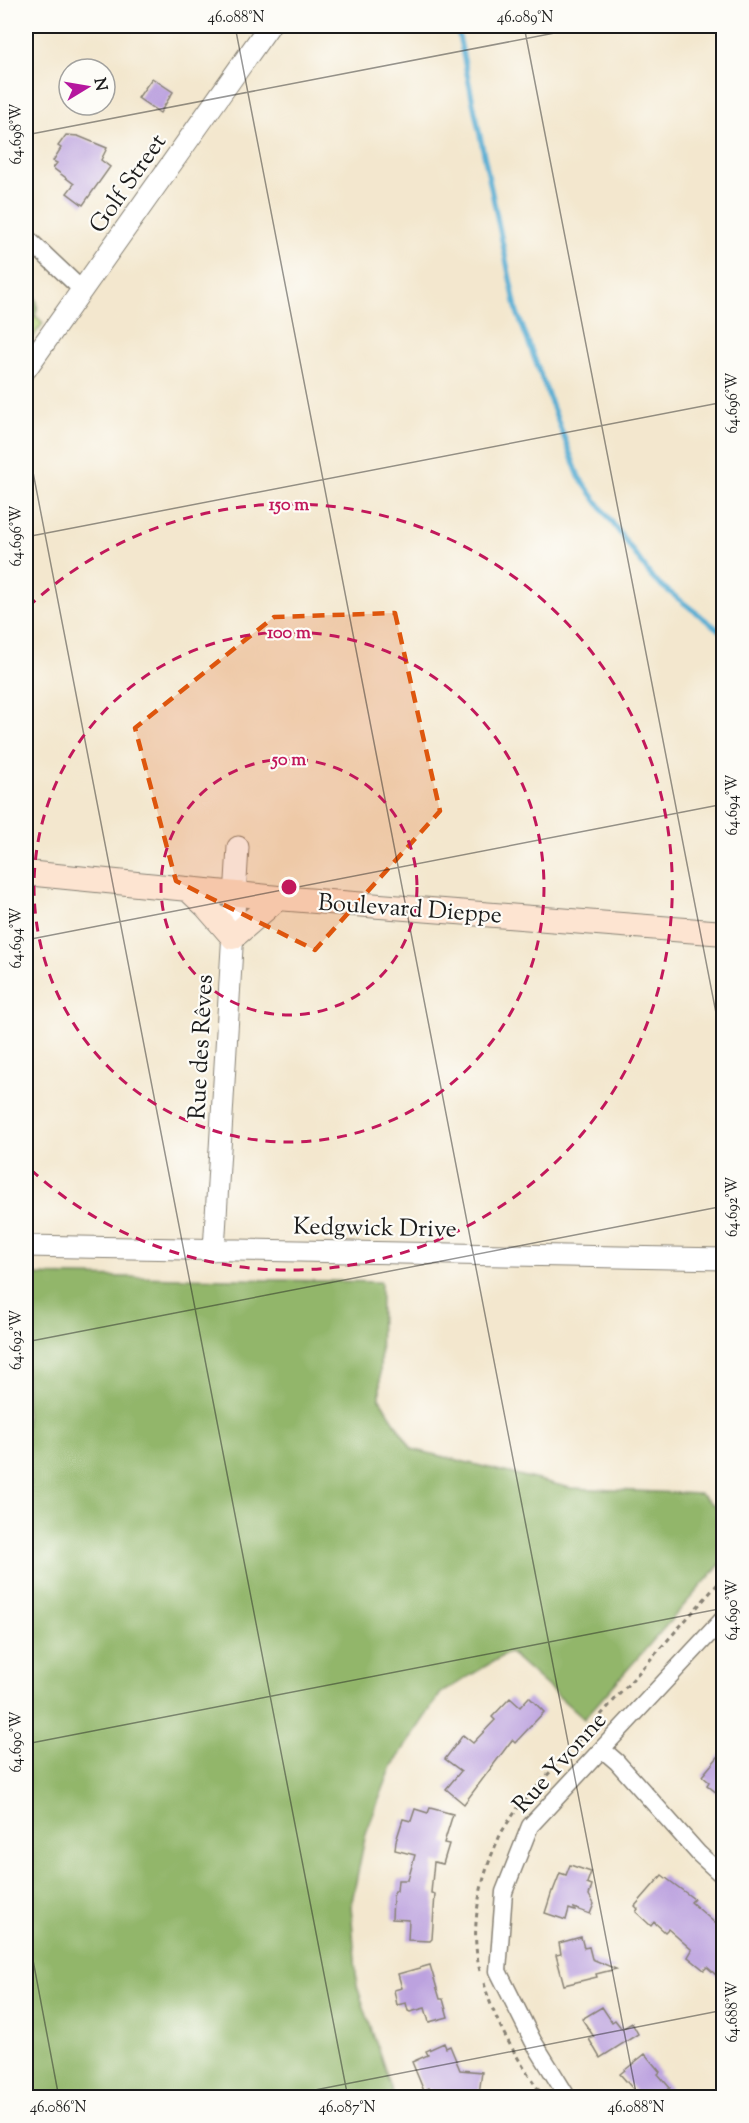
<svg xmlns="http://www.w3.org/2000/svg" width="749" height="2123" font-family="'Sorts Mill Goudy',serif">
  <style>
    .green { fill: #b9d57a; stroke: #6a784b; stroke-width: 1.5 }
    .forest { fill: #92b66a; stroke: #576943; stroke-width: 1.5 }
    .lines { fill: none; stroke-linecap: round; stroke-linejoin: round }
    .stream { stroke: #56add3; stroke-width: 5 }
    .building { fill: #bca2df }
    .minor-casing { stroke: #888275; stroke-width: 19 }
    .tertiary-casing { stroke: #888275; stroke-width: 23 }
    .secondary-casing { stroke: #888275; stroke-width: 26 }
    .path { stroke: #888275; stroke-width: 3; stroke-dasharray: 4.5 4.5; stroke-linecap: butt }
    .minor { stroke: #fff; stroke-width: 16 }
    .tertiary { stroke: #fff; stroke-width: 21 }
    .secondary { stroke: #fde4d1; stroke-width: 24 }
    .marked { fill: #de560d; fill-opacity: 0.2; stroke: #de560d; stroke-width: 4.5; stroke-dasharray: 12 8; stroke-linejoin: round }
    .ticks { fill: none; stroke: #1c1c1c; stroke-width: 1.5; stroke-opacity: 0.45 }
    .ring { fill: none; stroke: #c2185b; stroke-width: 3; stroke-dasharray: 10 8 }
    .labels { text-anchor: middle; stroke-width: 4.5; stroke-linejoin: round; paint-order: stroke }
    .street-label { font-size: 24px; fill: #1c1c1c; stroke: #fdfcf7 }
    .centre { fill: #c2185b; stroke: #fdfcf7; stroke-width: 3 }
    .ring-label { font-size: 18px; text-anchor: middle; font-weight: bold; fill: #c2185b; stroke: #fdfcf7; stroke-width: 4.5; stroke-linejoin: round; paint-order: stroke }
    .neatline { fill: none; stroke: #1c1c1c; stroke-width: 2 }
    .ticks-label { font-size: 15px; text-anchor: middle; fill: #1c1c1c }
  </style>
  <rect width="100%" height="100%" fill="#fdfcf7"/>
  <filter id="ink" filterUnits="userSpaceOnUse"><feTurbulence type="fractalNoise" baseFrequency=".0167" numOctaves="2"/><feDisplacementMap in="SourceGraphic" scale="12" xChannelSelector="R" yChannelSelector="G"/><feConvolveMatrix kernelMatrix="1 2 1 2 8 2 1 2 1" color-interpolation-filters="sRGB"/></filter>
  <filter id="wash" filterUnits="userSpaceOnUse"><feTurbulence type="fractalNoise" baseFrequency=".008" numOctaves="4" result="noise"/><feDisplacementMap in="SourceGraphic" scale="24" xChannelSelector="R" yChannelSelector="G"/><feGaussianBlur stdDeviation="1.35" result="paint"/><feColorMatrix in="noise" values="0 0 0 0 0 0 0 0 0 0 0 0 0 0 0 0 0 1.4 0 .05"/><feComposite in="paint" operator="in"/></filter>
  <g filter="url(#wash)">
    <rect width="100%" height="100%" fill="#f3e7ce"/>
    <!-- green -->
    <path class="green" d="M35 315 43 323 26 347V331Z"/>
    <!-- forest -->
    <path class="forest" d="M26 285C43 301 39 313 26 331Z
      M26 1275 381 1282 380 1399 412 1449 571 1488 700 1494 723 1513V1561L584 1719 509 1652 441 1693 392 1766 366 1833 351 1906 357 1986 394 2097H26Z"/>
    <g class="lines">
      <!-- stream -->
      <path class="stream" d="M457 26 517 312 579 477 654 580 724 634"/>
    </g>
    <g id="blocks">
      <!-- building -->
      <path class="building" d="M152 78 173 92 160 113 138 98Z
        M66 135 78 136 107 148 101 160 110 167 83 205 67 193 74 184 53 168 57 163 53 161 61 148 58 146Z
        M529 1697 544 1712 515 1743 512 1740 464 1804 446 1789 461 1771 445 1759 463 1735 473 1743 495 1720 492 1717 510 1698 520 1707Z
        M723 1751V1798L707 1785 709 1782 702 1776Z
        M430 1808 453 1814 444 1843 449 1844 443 1864 434 1862 431 1893 435 1894 432 1939 430 1941 408 1940 409 1920 392 1919 393 1897 395 1891H397L398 1880H408L415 1855 395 1850 396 1841 403 1819 411 1821 415 1809 428 1813Z
        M570 1865 591 1872 587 1883 592 1885 589 1895 594 1904 590 1914 574 1908 575 1911 569 1909 566 1920 545 1913 552 1891H553L560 1873 566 1875Z
        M662 1875 694 1899 691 1902 723 1930V1981L707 1967 704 1970 688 1957 692 1950 668 1929 665 1932 654 1922 651 1926 636 1912 638 1909 635 1906Z
        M581 1937 584 1948 589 1947 592 1959 616 1969 596 1974 597 1977 564 1985 556 1955 561 1954 559 1943Z
        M430 1965 440 1999H443L448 2017 429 2022 425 2008 410 2012 408 2011 406 2003 397 2005 394 1990 402 1988 398 1974Z
        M602 2007 612 2022 615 2020 622 2029 632 2023 638 2034 600 2058 589 2039 594 2037 582 2019Z
        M444 2043 446 2048 450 2046 460 2070 482 2072 479 2094 460 2092 446 2097H433L429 2088 424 2091 412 2062 428 2055 426 2051Z
        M645 2054 660 2072 658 2074 670 2088 658 2097H640L620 2074Z"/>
    </g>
  </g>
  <g filter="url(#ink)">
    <use href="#blocks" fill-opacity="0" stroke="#888275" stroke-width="1.5"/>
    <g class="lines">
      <!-- minor casing -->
      <g class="minor-casing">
        <path id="minor" d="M26 237 82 290
          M602 1749 617 1762 699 1854 724 1877
          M568 2098 533 2041 498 1971 504 1892 530 1826 724 1618"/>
      </g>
      <!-- tertiary casing -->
      <g class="tertiary-casing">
        <path id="tertiary" d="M26 369 269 26
          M26 1246 724 1259
          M214 1250 238 847"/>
      </g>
      <!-- secondary casing -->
      <g class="secondary-casing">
        <path id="secondary" d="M26 873 278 898 724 933
          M188 889 206 906 233 937 278 898"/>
      </g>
      <!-- path -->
      <path class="path" d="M480 1971C469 1928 480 1879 498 1840 502 1829 511 1819 517 1809L724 1577
        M484 1983C495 2025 519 2061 544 2098"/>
      <!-- minor -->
      <use href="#minor" class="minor"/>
      <!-- tertiary -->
      <use href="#tertiary" class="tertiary"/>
      <!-- secondary -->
      <use href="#secondary" class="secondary"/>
    </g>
  </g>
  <!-- marked area -->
  <path class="marked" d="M395 613 440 811 315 950 176 881 135 728 274 617Z"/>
  <!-- ticks -->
  <path class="ticks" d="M235 26 637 2098M524 26 724 1054M26 135 591 26M26 436 348 2098M26 537 724 402M26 940 724 804M26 1342 724 1206M26 1744 724 1608M26 1923 59 2098M274 2098 724 2010"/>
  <!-- distance rings -->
  <g class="ring">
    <circle cx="289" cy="887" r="128"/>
    <circle cx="289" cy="887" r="255"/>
    <path d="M28 607A383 383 0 1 1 28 1167"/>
  </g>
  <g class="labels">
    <!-- street labels -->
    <g class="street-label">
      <text transform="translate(127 183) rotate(-55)" y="8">Golf Street</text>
      <text transform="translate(410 908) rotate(4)" y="8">Boulevard Dieppe</text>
      <text transform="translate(200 1047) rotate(-87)" y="8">Rue des Rêves</text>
      <text transform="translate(375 1227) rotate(1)" y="8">Kedgwick Drive</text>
      <text transform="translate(559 1762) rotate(-48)" y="8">Rue Yvonne</text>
    </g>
  </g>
  <circle cx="289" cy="887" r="9" class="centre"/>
  <g class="ring-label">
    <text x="289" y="510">150 m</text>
    <text x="289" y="638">100 m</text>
    <text x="289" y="765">50 m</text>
  </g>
  <!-- margin -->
  <rect width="749" height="2123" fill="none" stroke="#fdfcf7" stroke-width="66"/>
  <!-- north arrow -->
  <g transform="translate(87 87) rotate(79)"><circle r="28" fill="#fdfcf7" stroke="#a3a29f" stroke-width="1.5"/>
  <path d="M0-4.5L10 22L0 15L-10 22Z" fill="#b5179e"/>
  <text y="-9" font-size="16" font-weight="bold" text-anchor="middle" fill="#1c1c1c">N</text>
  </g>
  <rect x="33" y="33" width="683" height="2057" class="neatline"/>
  <g class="ticks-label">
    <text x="236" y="22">46.088°N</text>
    <text x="525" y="22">46.089°N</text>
    <text transform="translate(16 134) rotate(-90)" y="5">64.698°W</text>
    <text transform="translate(732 403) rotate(-90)" y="5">64.696°W</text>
    <text transform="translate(16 536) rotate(-90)" y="5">64.696°W</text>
    <text transform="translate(732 805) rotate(-90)" y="5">64.694°W</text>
    <text transform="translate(16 938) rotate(-90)" y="5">64.694°W</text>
    <text transform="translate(732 1207) rotate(-90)" y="5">64.692°W</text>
    <text transform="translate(16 1340) rotate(-90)" y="5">64.692°W</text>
    <text transform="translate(732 1610) rotate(-90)" y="5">64.690°W</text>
    <text transform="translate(16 1742) rotate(-90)" y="5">64.690°W</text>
    <text transform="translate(732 2012) rotate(-90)" y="5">64.688°W</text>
    <text x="58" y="2112">46.086°N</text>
    <text x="347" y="2112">46.087°N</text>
    <text x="636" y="2112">46.088°N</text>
  </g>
</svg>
